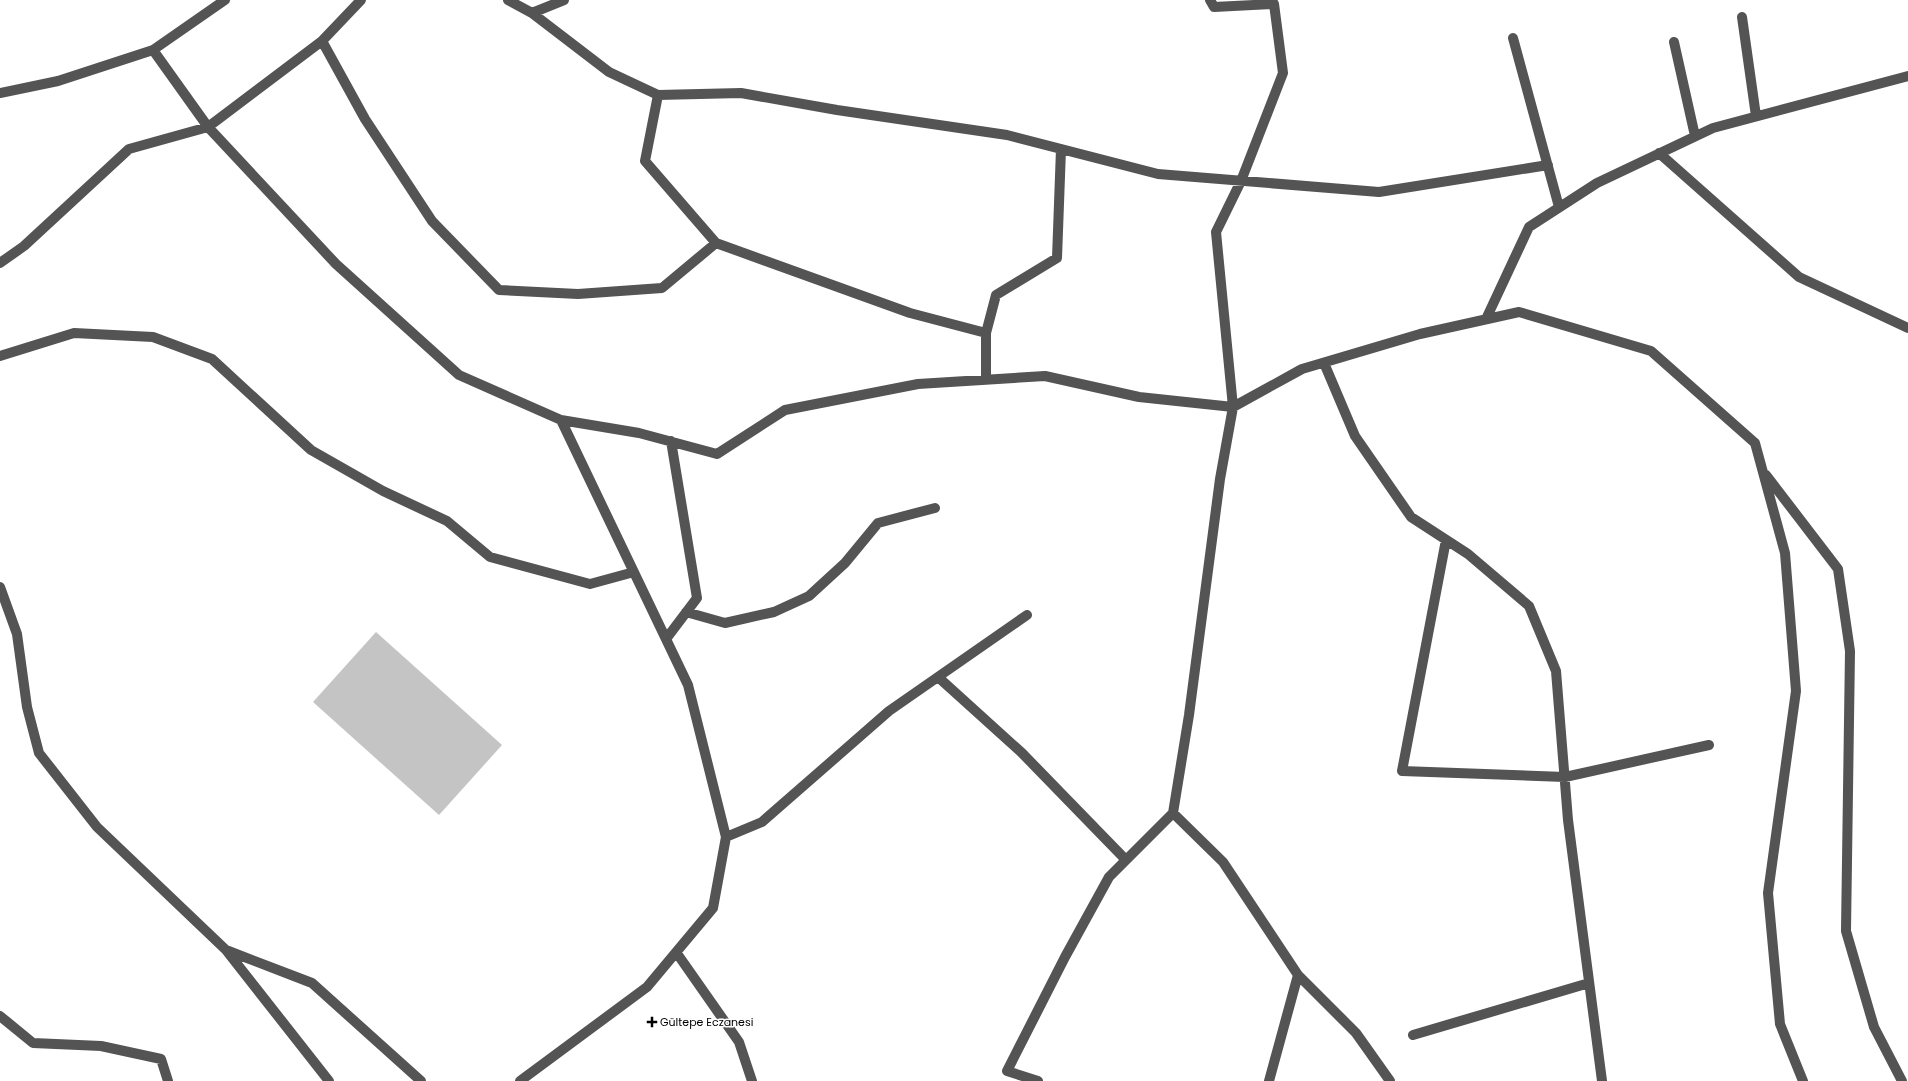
<svg xmlns="http://www.w3.org/2000/svg" width="1908" height="1081" font-family="Poppins,sans-serif">
  <style>
    .building { fill: #c4c4c4 }
    .lines { fill: none; stroke-linecap: round; stroke-linejoin: round }
    .minor { stroke: #545454; stroke-width: 10 }
    .poi-dot { fill: #000; stroke: #fff; stroke-width: 1.5 }
    .labels { text-anchor: middle; stroke-width: 3; stroke-linejoin: round; paint-order: stroke }
    .poi-label { font-size: 11px; fill: #000; stroke: #fff; text-anchor: start }
  </style>
  <rect width="100%" height="100%" fill="#fff"/>
  <!-- building -->
  <path class="building" d="M376 632 502 745 439 815 313 702Z"/>
  <g class="lines">
    <!-- minor -->
    <path class="minor" d="M508 0 532 13 609 72 658 95 741 93 837 110 1007 135 1158 174 1379 192 1548 165
      M532 13 564 0
      M1742 17 1756 116
      M1513 38 1559 207
      M322 41 365 119 432 221 499 290 578 294 662 288 716 243
      M1674 42 1695 136
      M153 50 208 127 336 264 459 375 561 420 639 433 717 454 785 410 918 384 1045 376 1139 397 1233 407 1302 369 1420 334 1519 312 1651 351 1755 443 1785 553 1796 691 1768 893 1780 1024 1803 1081
      M0 93 58 81 153 50 225 0
      M658 95 645 161 716 243 910 313 986 333
      M1659 153 1799 277 1908 328
      M0 263 24 246 129 149 208 127 322 41 361 0
      M1486 319 1529 227 1597 183 1713 128 1908 76
      M0 356 74 333 153 337 212 359 311 450 383 491 447 521 490 557 590 584 634 572
      M1324 363 1355 436 1411 517 1468 554 1529 606 1556 671 1568 820 1602 1081
      M986 379V333L996 295 1057 258 1061 149
      M1766 475 1838 569 1850 651 1846 931 1874 1027 1902 1081
      M1446 540 1402 771 1565 777 1709 745
      M0 587 17 634 27 707 39 753 97 827 226 950 312 983 421 1081
      M686 612 725 623 774 612 809 596 845 563 878 523 935 508
      M666 639 697 598 671 441
      M938 677 1022 753 1126 860
      M1173 813 1223 862 1298 975 1269 1081
      M726 837 762 822 889 711 1027 615
      M226 950 329 1081
      M676 952 739 1042 752 1081
      M1298 975 1356 1033 1390 1081
      M0 1016 33 1043 101 1046 161 1059 168 1081
      M1413 1035 1589 983
      M520 1081 647 987 713 908 726 837 688 685 561 420
      M1038 1081 1007 1071 1065 957 1109 877 1173 813 1189 715 1220 479 1233 407 1216 232 1241 181 1283 73 1274 4 1214 7 1210 0"/>
  </g>
  <!-- markers -->
  <path class="poi-dot" d="M650 1016h4v4h4v4h-4v4h-4v-4h-4v-4h4z"/>
  <g class="labels">
    <!-- poi labels -->
    <g class="poi-label">
      <text x="660" y="1026">Gültepe Eczanesi</text>
    </g>
  </g>
</svg>
